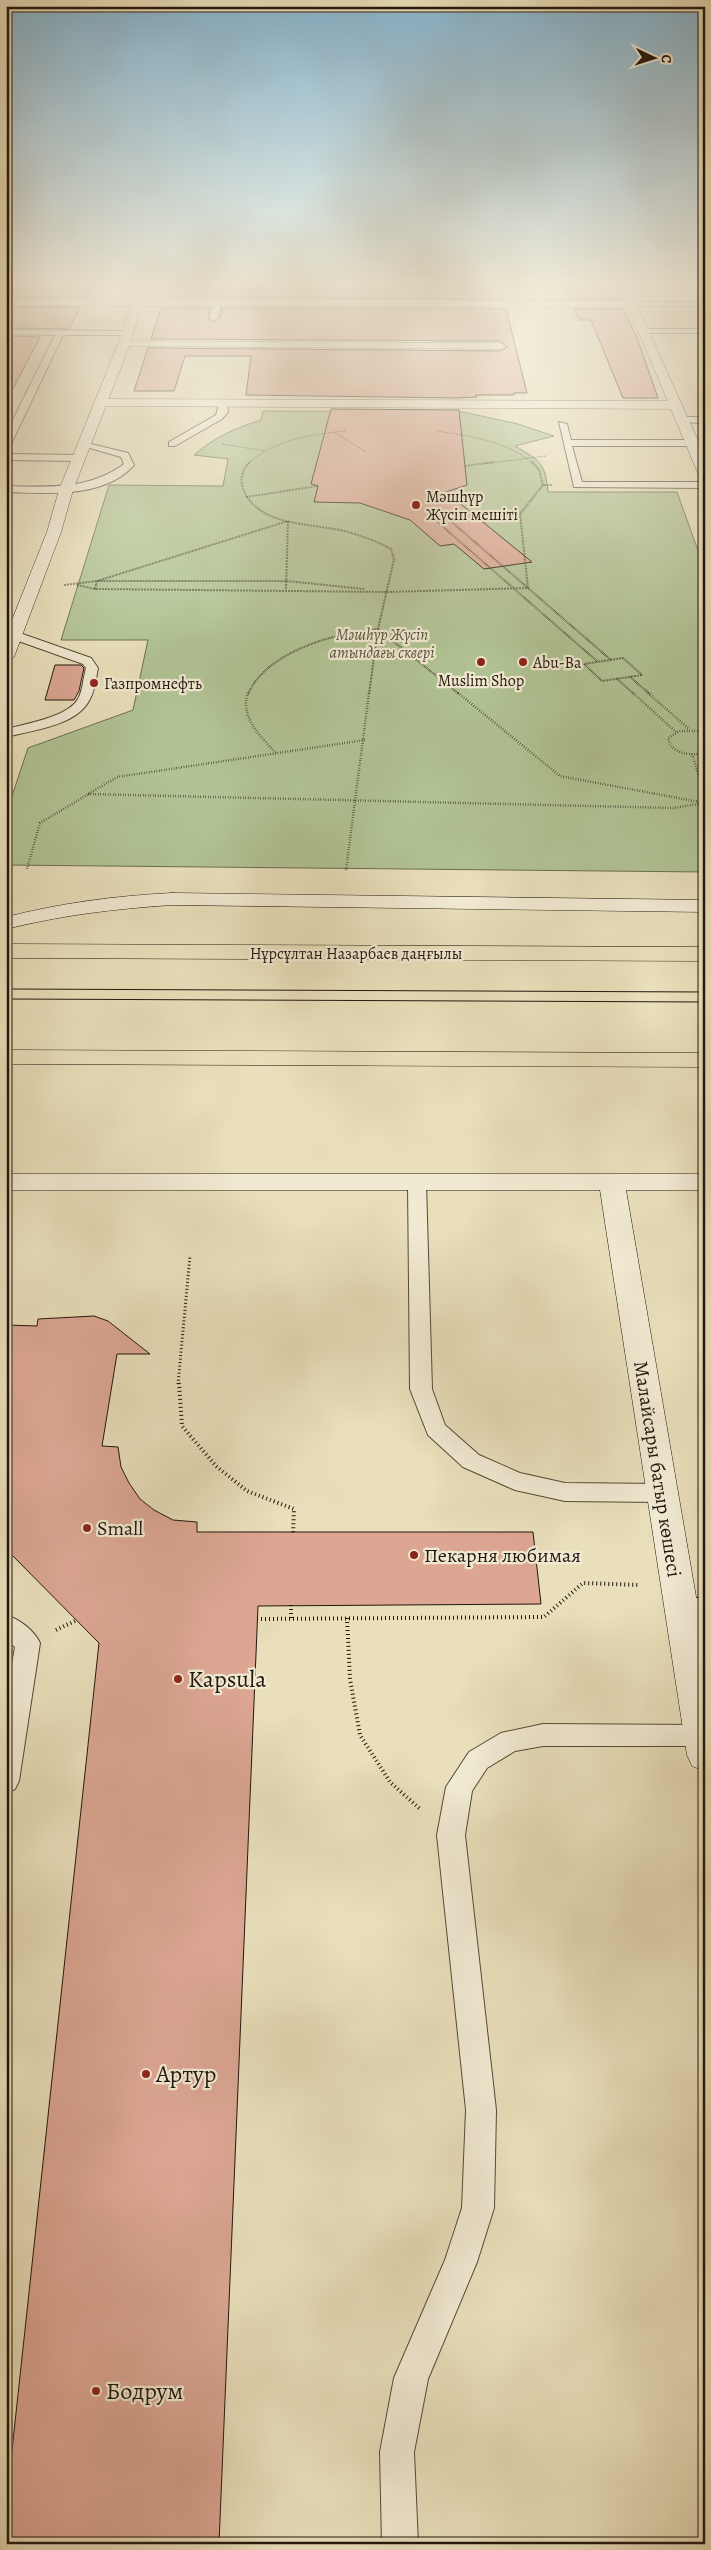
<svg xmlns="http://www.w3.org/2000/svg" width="711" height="2550" font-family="Alegreya,serif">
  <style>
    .green { fill: #b1c394; stroke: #6a6d50 }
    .building { fill: #dca693; stroke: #22170d }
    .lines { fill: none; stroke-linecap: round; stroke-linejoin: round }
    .lane-casing { stroke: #544938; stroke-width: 2 }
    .street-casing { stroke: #544938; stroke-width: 1 }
    .secondary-casing { stroke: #22170d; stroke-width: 1 }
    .primary-casing { stroke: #22170d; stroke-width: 1 }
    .path-far4 { stroke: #22170d; stroke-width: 1; stroke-dasharray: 0.5 1; stroke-linecap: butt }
    .path-far3 { stroke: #22170d; stroke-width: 2; stroke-dasharray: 0.5 1; stroke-linecap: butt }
    .path-far2 { stroke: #22170d; stroke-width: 2.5; stroke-dasharray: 0.5 2; stroke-linecap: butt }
    .path-far1 { stroke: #22170d; stroke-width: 3; stroke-dasharray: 1 2.5; stroke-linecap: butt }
    .path { stroke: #22170d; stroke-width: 4; stroke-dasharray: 1 3; stroke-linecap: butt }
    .lane { fill: #f1ead3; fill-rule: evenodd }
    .street { fill: #f1ead3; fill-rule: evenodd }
    .secondary { fill: #f1ead3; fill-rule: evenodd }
    .primary { fill: #e9dfbb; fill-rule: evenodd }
    .tram { stroke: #22170d; stroke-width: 1 }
    .poi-dot { fill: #8f2418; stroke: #f1ead3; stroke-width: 2 }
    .labels { text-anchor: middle; stroke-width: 4.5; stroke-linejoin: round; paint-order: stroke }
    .far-poi-label { font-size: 16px; fill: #22170d; stroke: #f1ead3; text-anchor: start }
    .far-park-label { font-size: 16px; font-style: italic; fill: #54533c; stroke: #f1ead3 }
    .far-street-label { font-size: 16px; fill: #22170d; stroke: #f1ead3 }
    .street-label { font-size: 20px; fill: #22170d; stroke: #f1ead3 }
    .poi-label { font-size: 20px; fill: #22170d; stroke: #f1ead3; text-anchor: start }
    .near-poi-label { font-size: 24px; fill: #22170d; stroke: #f1ead3; text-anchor: start }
  </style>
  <rect width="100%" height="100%" fill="#e9dfbb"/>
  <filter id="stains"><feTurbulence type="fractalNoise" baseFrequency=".004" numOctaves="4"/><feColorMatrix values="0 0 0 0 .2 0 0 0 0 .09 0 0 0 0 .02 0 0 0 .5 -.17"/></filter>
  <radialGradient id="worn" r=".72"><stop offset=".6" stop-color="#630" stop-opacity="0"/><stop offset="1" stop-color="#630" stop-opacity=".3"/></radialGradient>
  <!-- green -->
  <path class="green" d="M263 411 463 412 518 424 554 436 515 446C540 461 545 462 548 492H677L705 570V872L6 865V814L28 748 133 710 148 640H61L109 485 223 486 228 459 194 455C215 437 235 428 261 420Z"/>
  <!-- building -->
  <path class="building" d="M92 286 86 297H6V287Z
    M256 286H296V288H336V291L446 290 445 286H475L476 292H502L504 299 205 297 208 291H213L214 289 256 290Z
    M565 286H612L619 299H570Z
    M6 307H80L69 329 6 328Z
    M161 308H210L208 319 213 322 220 318 222 308 506 309 527 393H514V395H476L477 397 457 398 246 395 251 356H185L174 391H134L148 348 500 351 508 347 500 341 151 339Z
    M574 309H623L637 338 658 398H623L591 320H579Z
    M6 336 40 337 6 402Z
    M331 409 459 410 467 485 446 492 532 562 484 569 454 544 440 546 410 520 360 503 314 502 318 486 311 484Z
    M55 665H81L84 668 79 691 74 700H45Z
    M94 1316 108 1321 150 1354H117L102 1446 118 1447 121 1467 129 1483 140 1499 154 1510 173 1520 197 1522V1532H533L541 1604 258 1606 219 2544H6V2506L99 1643 6 1549V1325L37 1326 38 1319Z"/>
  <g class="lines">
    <!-- lane casing -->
    <g class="lane-casing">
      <path id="lane" d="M217 301 221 303 218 318 214 320 210 318 213 303Z
        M631 302H705V306H628V302Z
        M644 329H705V333H641V329Z
        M6 330 128 331 132 333 128 335H63L11 444 6 447V434L55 335 6 334Z
        M220 401 227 403 228 412 222 419 175 446H169V442L216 415Z
        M684 417H705V423L681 422V418Z
        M559 422 567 424 571 440H693L698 443 693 446H572L582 482H705V488L574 487Z
        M83 442 128 453 134 465C104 499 47 493 6 492V486C48 487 89 490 124 464L121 457 83 446Z
        M6 454 80 455 85 458 80 461 6 460Z
        M14 631 91 658 98 668C96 678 95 690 90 699 77 726 33 730 6 737V729C25 724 68 717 78 699 83 690 83 678 86 668L83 664 10 638 8 635Z
        M417 1177 424 1179 426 1183 432 1389 445 1425 479 1455 520 1473 565 1483 662 1484 670 1487 673 1493 670 1499 662 1502 565 1501 515 1490 463 1467 428 1435 410 1389 408 1183 410 1179Z
        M681 1598H705V1618H681L672 1615 669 1608 672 1601Z
        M6 1615C19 1619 34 1630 40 1643L19 1781 15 1789 6 1793V1700L15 1647 6 1640Z
        M543 1724 701 1725 705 1726V1746H543L515 1751 487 1768 472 1791 465 1835 496 2110 494 2208 477 2262 428 2379 414 2452 418 2544H382L380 2452 394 2378 445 2260 462 2208 466 2110 437 1835 446 1787 469 1752 501 1733Z"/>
    </g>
    <!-- street casing -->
    <g class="street-casing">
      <path id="street" d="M124 341 500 343 506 346 500 349 120 346V342Z
        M102 399 677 401 683 405 677 409 98 406 96 403 98 400Z"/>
    </g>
    <!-- secondary casing -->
    <g class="secondary-casing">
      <path id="secondary" d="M138 286 147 287 143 299 625 301 619 287 628 286 705 456V477L698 473 628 307 141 306 130 344 73 490 61 532 14 657 6 662V635L47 532 59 490 118 344 131 306 6 305V299H133Z
        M172 893 705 900V912L172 905C113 909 63 915 6 929V917C62 903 114 896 172 893Z
        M6 1174H705V1190H626L705 1649V1771L692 1766 687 1755 600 1190H6Z"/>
    </g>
    <!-- primary casing -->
    <g class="primary-casing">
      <path id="primary" d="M6 944 705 947V961L6 958Z
        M6 1050 705 1053V1067L6 1064Z"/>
    </g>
    <!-- path-far4 -->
    <path class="path-far4" d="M437 431C468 436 509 441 533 464
      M334 432 366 452
      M222 444 265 451
      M248 464C272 440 314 434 346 431
      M483 464 546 456"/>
    <!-- path-far3 -->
    <path class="path-far3" d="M250 462C242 470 239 480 244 491 260 527 312 523 344 531 360 535 376 541 391 549L394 559 378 629 459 694
      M532 462 539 470 543 485
      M465 466 494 462
      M246 497 318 486
      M434 519 438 516 446 517 611 660
      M434 519 598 662
      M64 585 97 581H287L364 589
      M77 585 95 589 387 592 528 588 520 514 543 485H553
      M95 589 97 581 288 521 286 589
      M623 658 642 675 602 681 584 664Z
      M630 677 650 694
      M617 679 634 694
      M248 694C267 651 335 633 378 629L369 694"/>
    <!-- path-far2 -->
    <path class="path-far2" d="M248 693C239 717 262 738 276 753
      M458 693 560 776 705 803
      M633 693 676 732
      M648 693 689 729
      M705 731H680L668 738C671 755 691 755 705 754
      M692 754 705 795
      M88 794 673 808 704 803
      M27 869 40 823 117 777 365 740
      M346 870 369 693"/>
    <!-- path-far1 -->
    <path class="path-far1" d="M178 1384 190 1256"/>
    <!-- path -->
    <path class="path" d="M179 1383 182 1426 216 1466 247 1491 294 1509 293 1534
      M291 1605V1618
      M347 1618 350 1679 360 1735 390 1782 420 1809
      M257 1619 544 1617 583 1583 639 1585
      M56 1630 77 1620"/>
    <!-- lane -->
    <use href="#lane" class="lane"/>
    <!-- street -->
    <use href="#street" class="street"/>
    <!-- secondary -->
    <use href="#secondary" class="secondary"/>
    <!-- primary -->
    <use href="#primary" class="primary"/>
    <!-- tram -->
    <path class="tram" d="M6 989 705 992
      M6 999 705 1002"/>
  </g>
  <!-- sky -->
  <linearGradient id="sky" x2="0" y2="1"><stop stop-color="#87b7d3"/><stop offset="0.44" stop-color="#f5f1e0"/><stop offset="1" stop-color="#f5f1e0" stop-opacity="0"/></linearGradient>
  <rect width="711" height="643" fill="url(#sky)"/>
  <!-- markers -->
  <g class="poi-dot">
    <circle cx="416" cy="505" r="5"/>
    <circle cx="481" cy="662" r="5"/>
    <circle cx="523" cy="662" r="5"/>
    <circle cx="94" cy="683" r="5"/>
    <circle cx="87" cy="1528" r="5"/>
    <circle cx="414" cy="1555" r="5"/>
    <circle cx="178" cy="1679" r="5"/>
    <circle cx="146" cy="2074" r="5"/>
    <circle cx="96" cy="2391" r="5"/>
  </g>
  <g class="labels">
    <!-- far-poi labels -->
    <g class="far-poi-label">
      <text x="426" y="502">Мәшһүр<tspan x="426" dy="18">Жүсіп мешіті</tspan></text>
      <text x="533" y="668">Abu-Ba</text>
      <text x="481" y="686" text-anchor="middle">Muslim Shop</text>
      <text x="104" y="689">Газпромнефть</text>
    </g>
    <!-- far-park labels -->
    <g class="far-park-label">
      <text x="382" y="640">Мәшһүр Жүсіп<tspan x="382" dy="18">атындағы сквері</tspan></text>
    </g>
    <!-- far-street labels -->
    <g class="far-street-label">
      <text x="356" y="959">Нұрсұлтан Назарбаев даңғылы</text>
    </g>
    <!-- street labels -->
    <g class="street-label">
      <text transform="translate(658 1469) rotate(81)" y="7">Малайсары батыр көшесі</text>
    </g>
    <!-- poi labels -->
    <g class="poi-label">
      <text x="97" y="1535">Small</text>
      <text x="424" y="1562">Пекарня любимая</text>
    </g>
    <!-- near-poi labels -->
    <g class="near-poi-label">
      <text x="188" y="1687">Kapsula</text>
      <text x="156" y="2082">Артур</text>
      <text x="106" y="2399">Бодрум</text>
    </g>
  </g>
  <!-- margin -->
  <rect width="711" height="2550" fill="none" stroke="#e9dfbb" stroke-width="25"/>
  <rect x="8" y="8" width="696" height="2535" fill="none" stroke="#22170d" stroke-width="2.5"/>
  <rect x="12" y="12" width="686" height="2525" fill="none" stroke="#22170d"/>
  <!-- north arrow -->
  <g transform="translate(654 58) rotate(94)" stroke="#f1ead3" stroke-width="4" paint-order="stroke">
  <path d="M0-4L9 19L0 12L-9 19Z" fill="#22170d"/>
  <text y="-8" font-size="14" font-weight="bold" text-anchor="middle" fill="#22170d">С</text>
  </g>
  <rect width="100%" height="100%" filter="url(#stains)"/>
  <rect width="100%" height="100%" fill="url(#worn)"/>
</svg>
